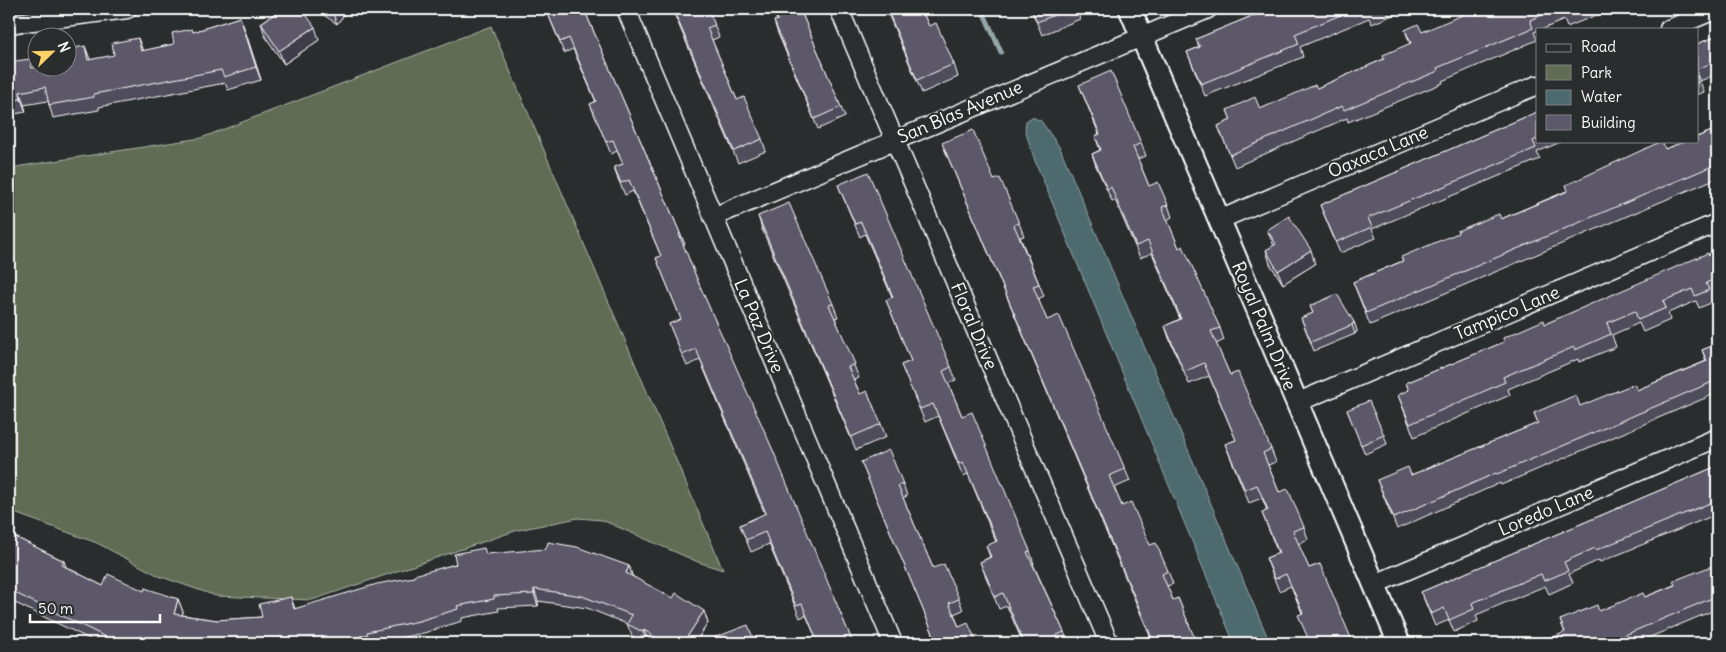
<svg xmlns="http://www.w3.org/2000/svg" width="1726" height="652" font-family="Delius,sans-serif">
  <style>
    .green { fill: #606c53; stroke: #b0b6a9 }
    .water { fill: #4d6b6e; stroke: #94a6a8 }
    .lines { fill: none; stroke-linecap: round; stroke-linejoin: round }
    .stream { stroke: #94a6a8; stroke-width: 5 }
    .minor-casing { stroke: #fff; stroke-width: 21 }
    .tertiary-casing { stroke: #fff; stroke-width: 25 }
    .minor { stroke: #2a2d2e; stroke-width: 18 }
    .tertiary { stroke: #2a2d2e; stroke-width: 21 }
    .wall { fill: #4f4d5c; stroke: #fff }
    .shaded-wall { fill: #403e4b; stroke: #fff }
    .building { fill: #5c596b; stroke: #fff }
    .labels { text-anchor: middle; stroke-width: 4; stroke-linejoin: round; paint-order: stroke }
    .street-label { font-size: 18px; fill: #fff; stroke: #2a2d2e }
  </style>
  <rect width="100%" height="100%" fill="#2a2d2e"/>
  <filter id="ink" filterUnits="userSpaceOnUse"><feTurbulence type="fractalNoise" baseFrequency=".02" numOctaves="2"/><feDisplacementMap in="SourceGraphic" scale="10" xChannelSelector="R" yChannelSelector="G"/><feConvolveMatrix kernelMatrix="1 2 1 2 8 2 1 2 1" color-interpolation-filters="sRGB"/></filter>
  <g filter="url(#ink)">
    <!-- green -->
    <path class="green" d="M491 26 723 570 698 562 602 520 578 518 518 530 312 600 216 596 159 576 97 543 9 511V168L201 138Z"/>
    <!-- water -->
    <path class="water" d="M1032 117 1041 121 1060 148 1270 643H1234L1035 161 1025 130 1026 121Z"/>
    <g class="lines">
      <!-- stream -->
      <path class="stream" d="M982 9 1001 52"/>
      <!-- minor casing -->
      <g class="minor-casing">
        <path id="minor" d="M626 9 893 643
          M839 9 1109 643
          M9 24 127 9
          M1669 29 1717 9
          M713 217 1208 9
          M1219 220 1537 85
          M1296 403 1717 223
          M1375 584 1717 438"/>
      </g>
      <!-- tertiary casing -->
      <g class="tertiary-casing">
        <path id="tertiary" d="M1130 9 1399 643"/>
      </g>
      <!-- minor -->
      <use href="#minor" class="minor"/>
      <!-- tertiary -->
      <use href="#tertiary" class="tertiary"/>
    </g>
    <!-- wall -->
    <path class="wall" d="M280 9H302L319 40 284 64 265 36 261 23 280 10Z
      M315 9H348L337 24Z
      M546 9H584L680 233 685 244 683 245 699 284 853 643H818L806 615 800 618 769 544 751 552 740 525 765 514 700 360 687 366 669 324 681 319 656 258 661 256 633 191 625 195 618 179 614 167 623 164 617 151 611 154 590 104 596 102 573 49 564 53Z
      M672 9H708L719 37 712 40 737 100 762 139 766 151 738 163Z
      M772 9H800L845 117 818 129 777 31 774 21 777 20Z
      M886 9H921L929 26 954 64 958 77 922 93Z
      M1031 9H1076L1080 19 1042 35Z
      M1269 9H1393L1395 14 1372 24 1369 18 1300 47 1303 57 1205 96 1187 52 1199 47 1196 39Z
      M1491 9H1611L1567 27 1564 20 1543 29H1537V31L1534 32 1537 40 1442 81 1443 83 1348 122 1347 118 1235 167 1218 126 1231 120 1227 110 1260 109 1317 88 1384 59 1410 44 1405 30 1422 32 1476 15Z
      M240 17 261 80 228 90 225 83 99 107V110L53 118 48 101 24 105 26 112 9 115V62L34 68 90 60 143 51 174 44 193 32Z
      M1717 36V74L1700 81 1704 92 1697 95V44Z
      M1079 85 1141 143 1146 156 1138 159 1149 186 1168 205 1172 217 1167 220 1179 248 1220 328 1224 340 1216 344 1230 375 1271 449 1276 462 1268 465 1279 492 1304 527 1308 539 1298 544 1309 568 1320 564 1302 613 1291 586 1279 591 1271 571 1266 558 1278 553 1262 513 1267 510 1262 498 1249 503 1225 444 1236 440 1209 376 1189 384 1169 338 1165 326 1180 319 1152 253 1140 258 1115 200 1112 201 1096 166 1092 154 1100 150 1095 136 1099 134Z
      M1537 112V141H1563L1537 152 1540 159 1372 229 1376 238 1340 253 1320 205Z
      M1717 129V178L1370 325 1353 282 1665 149Z
      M942 143 994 180 1019 223 1024 236 1020 237 1044 296 1038 299 1047 320 1125 469 1130 481 1114 488 1122 506 1168 571 1173 584 1167 586 1173 600 1178 598 1196 643H1153L947 155Z
      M838 185 951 367 956 380 948 383 962 416 1030 551 1034 564H1033L1064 632 1068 643H1023L1007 606 999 609 980 562 990 557 986 546 996 542 968 474 963 476 938 416 925 422 901 365 911 361 886 300 892 297 865 234 860 237Z
      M758 216 833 304 838 317 835 318 859 378 854 380 860 394 881 424 886 437 856 450 762 229Z
      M1267 230 1315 264 1283 284 1270 264 1266 250 1274 246Z
      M1717 252V292L1711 295 1713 302 1699 308 1696 301 1668 313 1670 320 1643 332 1639 323 1612 335 1616 347 1579 362 1578 359 1508 389 1510 395 1414 437 1398 395 1409 391 1406 383 1504 342 1545 324Z
      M1310 306 1354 322 1357 331 1355 334 1314 351 1301 318 1313 313Z
      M1717 344V393L1501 485 1500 483 1397 529 1377 480 1411 475 1538 423 1534 413 1580 406 1637 390 1706 361 1702 350Z
      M1347 410 1384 435 1387 444 1365 454Z
      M861 462 903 484 907 496 903 498 933 568 959 599 963 610 954 614 959 627 977 643H937Z
      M1717 466V514L1600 562 1599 560 1569 574 1573 583 1549 594 1545 586 1476 615 1478 621 1454 632 1449 620 1435 626 1421 592Z
      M9 534 64 561 66 567 103 586 144 591 178 599 183 612 182 615 217 620 262 617 291 597 295 609 414 577 486 554 629 566 632 576 708 623 695 643H650L649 642 648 643H646L632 636 627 624 587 608 538 601V606L498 608 499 611 462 618V621L424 633 374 643H98L9 600Z
      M1717 564V609L1636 643H1540L1565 633 1560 620 1599 611 1645 597 1674 585Z"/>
    <!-- shaded-wall -->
    <path class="shaded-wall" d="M334 9H348L337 24 332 11Z
      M240 17 245 30 261 80 256 67Z
      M315 27 319 40 284 64 279 51Z
      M138 38 143 51H141Z
      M85 46 90 59 92 73 88 60Z
      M20 92 24 105 26 112 21 99Z
      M1311 250 1315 264 1283 284 1278 271Z
      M1354 322 1357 331 1355 334 1352 325Z
      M629 566 633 578 626 573Z
      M534 589 538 601V606L534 594Z
      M178 599 183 612 178 626 174 614Z
      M704 611 708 623 695 643H683Z
      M644 630 649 642 648 643H647L643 632Z"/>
    <!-- building -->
    <path class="building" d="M282 9H302L315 27 279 51 261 23Z
      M546 9H584L680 233 679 234 699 284 772 448 853 643H818L802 604 796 606 765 532 746 540 740 525 766 513 696 349 682 355 669 324 681 319 656 258 661 256 629 180 621 183 614 167 623 164 613 140 606 142 590 104 596 101 569 38 560 42Z
      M673 9H708L715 25 707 28 737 100 744 97 762 139 734 151Z
      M773 9H800L841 107 814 119 774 21 778 20Z
      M887 9H921L929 26 936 23 954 64 917 80Z
      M1031 9H1069L1037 22Z
      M1269 9H1355L1295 34 1299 44 1201 84 1187 52 1200 47 1196 39Z
      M1366 9H1373L1367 11Z
      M1491 9H1557L1530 20 1533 28 1437 68 1438 71 1344 110 1342 106 1230 155 1218 126 1231 120 1227 110 1255 97 1260 109 1315 85 1317 88 1384 59 1383 55 1411 43 1405 30 1418 24 1422 32 1474 10 1476 15Z
      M1560 9H1578L1562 15Z
      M240 17 256 67 224 77 221 70 94 94V97L49 105 45 87 20 92 21 99 9 101V62L30 59 32 68 38 67 68 68V62H70L68 49 85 46 88 60 114 55 112 43 138 38 141 51 174 44 172 33 192 29 193 32Z
      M1717 36V61L1697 69V44Z
      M1111 71 1141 143 1133 147 1149 186 1158 182 1168 205 1162 207 1179 248 1183 246 1220 328 1211 331 1230 375 1238 372 1271 449 1263 453 1279 492 1288 489 1304 527 1293 531 1309 568 1320 564 1353 643H1310L1298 615 1303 613 1286 574 1275 579 1266 558 1279 553 1262 513 1268 510 1257 485 1245 490 1225 444 1236 440 1204 363 1184 372 1165 326 1181 319 1148 241 1136 246 1111 187 1107 189 1092 154 1101 150 1095 136 1100 134 1079 85Z
      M1697 75 1700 81 1697 83Z
      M1537 112V139L1533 141 1536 148 1368 218 1372 227 1336 242 1320 205Z
      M1717 129V164L1366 313 1353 282 1403 261 1401 257 1458 233 1457 231 1499 214 1501 219 1568 191 1566 185 1662 141 1665 149 1686 141H1697V137Z
      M973 130 994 180 1000 178 1019 223 1014 225 1039 284 1033 286 1047 320 1059 315 1125 469 1109 476 1122 506 1131 502 1150 545 1156 543 1168 571 1162 574 1173 600 1178 598 1195 639 1184 643H1154L942 143Z
      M868 172 951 367 943 371 962 416 972 412 1030 551 1027 552 1064 632 1055 636 1058 643H1024L1003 593 995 597 980 562 991 557 986 546 997 541 963 462 959 464 933 404 920 409 901 365 911 361 886 300 893 297 861 222 855 224 838 185Z
      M789 203 833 304 829 305 855 364 848 367 860 394 867 391 881 424 851 437 758 216Z
      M1289 216 1311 250 1278 271 1266 250 1276 244 1267 230Z
      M1717 252V278L1706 283 1709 290 1695 296 1692 289 1663 301 1666 308 1638 320 1635 311 1607 323 1611 334 1575 350 1574 347 1503 377 1505 382 1410 424 1398 395 1409 390 1406 383 1504 342 1503 338 1544 320 1545 324 1708 253 1709 256Z
      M1337 294 1354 322 1352 325 1311 342 1301 318 1313 313 1310 306Z
      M1717 344V380L1497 474 1496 473 1394 518 1377 480 1408 467 1411 475 1538 423 1534 413 1576 395 1580 406 1634 384 1637 390 1707 361 1702 350Z
      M1369 401 1384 435 1361 445 1347 410Z
      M889 450 903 484 898 486 933 568 944 564 959 599 949 603 959 627 968 623 977 643H937L861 462Z
      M1717 466V507L1715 501 1596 550 1595 548 1564 562 1568 571 1544 581 1541 574 1472 603 1474 609 1449 620 1444 608 1431 614 1421 592Z
      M9 534 64 561 62 565 103 586 108 574 144 591 145 588 178 599 174 614 217 620 262 617 259 604 291 597 294 609 377 584 414 577V575L456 564 454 554 484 548 486 554 546 549 548 542 577 547 629 566 626 573 673 598 676 593 704 611 683 643H665L644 630 643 632 627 624 632 615 582 596 534 589V594L494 596V599L457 606 458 609 419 621 367 632 368 634 336 643H118L9 590Z
      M1717 564V596L1606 643H1540L1565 632 1560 620 1597 605 1599 611 1643 593 1645 597 1675 585 1673 581Z
      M748 625 755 643H700Z"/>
  </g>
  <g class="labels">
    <!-- street labels -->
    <g class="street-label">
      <text transform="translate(960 112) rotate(-23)" y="6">San Blas Avenue</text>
      <text transform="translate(1378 152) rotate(-23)" y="6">Oaxaca Lane</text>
      <text transform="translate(1507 313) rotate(-23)" y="6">Tampico Lane</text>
      <text transform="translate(759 326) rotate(67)" y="6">La Paz Drive</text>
      <text transform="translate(974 326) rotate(67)" y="6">Floral Drive</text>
      <text transform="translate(1264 326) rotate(67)" y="6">Royal Palm Drive</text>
      <text transform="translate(1546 511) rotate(-23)" y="6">Loredo Lane</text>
    </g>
  </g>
  <!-- margin -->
  <rect width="1726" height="652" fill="none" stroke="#2a2d2e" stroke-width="30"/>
  <rect x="15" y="15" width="1696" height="622" fill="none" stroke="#fff" stroke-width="2" filter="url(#ink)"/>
  <!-- legend -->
  <rect x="1536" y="28" width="162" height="115" fill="#2a2d2e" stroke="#7f8182"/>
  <rect x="1546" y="44" width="25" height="8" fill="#2a2d2e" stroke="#7f8182"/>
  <text x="1581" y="52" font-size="15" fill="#ffffff">Road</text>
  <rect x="1546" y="65" width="25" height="15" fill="#606c53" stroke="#7f8182"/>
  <text x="1581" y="78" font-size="15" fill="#ffffff">Park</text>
  <rect x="1546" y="90" width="25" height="15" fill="#4d6b6e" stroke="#7f8182"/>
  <text x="1581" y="102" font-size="15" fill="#ffffff">Water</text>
  <rect x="1546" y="115" width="25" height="15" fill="#5c596b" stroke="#7f8182"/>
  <text x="1581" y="128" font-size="15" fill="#ffffff">Building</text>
  <!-- north arrow -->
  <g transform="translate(52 52) rotate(67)"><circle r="24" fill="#2a2d2e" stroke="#7f8182"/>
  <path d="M0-4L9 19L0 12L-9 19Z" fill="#ffd166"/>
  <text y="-8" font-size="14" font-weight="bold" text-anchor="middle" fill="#ffffff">N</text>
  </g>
  <!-- scale -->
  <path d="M30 614v8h130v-8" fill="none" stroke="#ffffff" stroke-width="2.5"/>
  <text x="38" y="614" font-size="15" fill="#ffffff" stroke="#2a2d2e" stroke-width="4" paint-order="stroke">50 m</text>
</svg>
